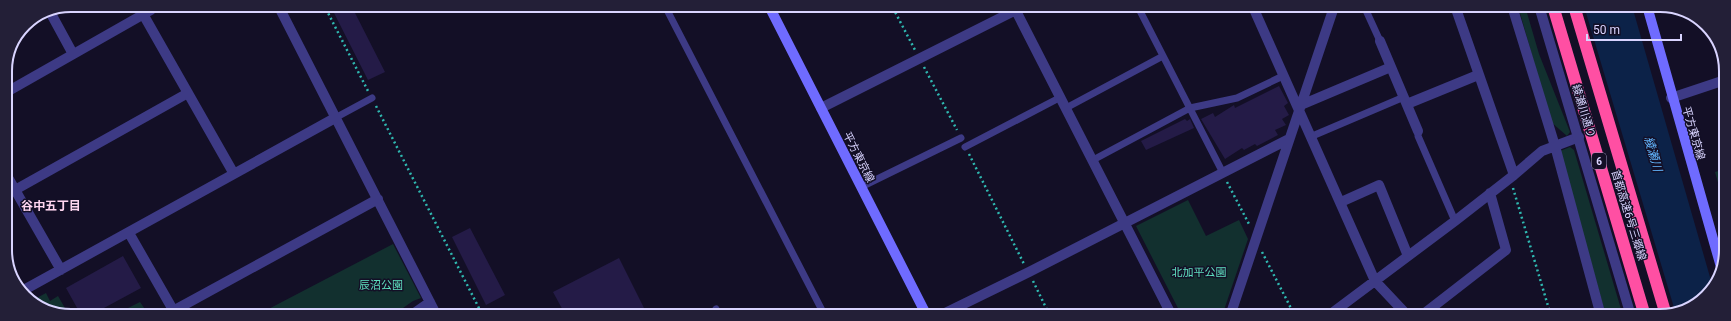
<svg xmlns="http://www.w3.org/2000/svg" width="1731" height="321" font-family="Roboto,'Noto Sans JP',sans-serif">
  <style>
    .green { fill: #12302f }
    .water { fill: #0c2248 }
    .building { fill: #241b47 }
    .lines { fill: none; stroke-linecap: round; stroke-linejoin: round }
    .path { stroke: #2fb8b0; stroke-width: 2.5; stroke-dasharray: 2 3; stroke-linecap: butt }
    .service { stroke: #3d3a85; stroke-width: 7 }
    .minor { stroke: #3d3a85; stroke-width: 10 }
    .tertiary { stroke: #3d3a85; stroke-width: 10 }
    .secondary { stroke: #6f6bff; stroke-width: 10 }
    .motorway { stroke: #ff4fa3; stroke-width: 12 }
    .labels { text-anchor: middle; stroke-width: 3; stroke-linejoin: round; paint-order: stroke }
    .shield { fill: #130f26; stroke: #9e99be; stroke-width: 1 }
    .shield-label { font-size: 10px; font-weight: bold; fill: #d9d4ff }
    .street-label { font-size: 11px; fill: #d9d4ff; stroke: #130f26 }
    .park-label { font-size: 11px; fill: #5fe0c0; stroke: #130f26 }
    .water-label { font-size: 12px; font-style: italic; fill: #62b6ff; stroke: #130f26 }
    .neighbourhood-label { font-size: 12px; font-weight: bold; fill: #ffd6f0; stroke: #130f26 }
    .rim { fill: none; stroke: #d9d4ff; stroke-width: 2 }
  </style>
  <rect width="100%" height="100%" fill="#130f26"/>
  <!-- green -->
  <path class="green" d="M1518 6H1525L1539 54 1570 132 1567 136 1551 122Z
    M1570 147 1574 150 1623 316H1606L1560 151Z
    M1725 169V207L1715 172Z
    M1188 200 1206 236 1239 220 1248 239 1222 316H1182L1136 226Z
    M393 244 421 298 413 301 393 315H257Z
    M46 293 50 301 58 296 69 315H63L31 301Z
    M140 302 149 315H114Z"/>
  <!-- water -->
  <path class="water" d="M1584 6H1632L1712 284 1704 299 1675 311Z"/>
  <!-- building -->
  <path class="building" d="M332 9H353L385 72 368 80Z
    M1279 86 1288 103 1284 106 1289 115 1282 119 1286 125 1275 130 1278 135 1257 146 1255 144 1244 150 1242 148 1225 159 1201 119 1213 113 1215 117 1234 105 1235 108Z
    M1185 119 1187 121 1190 119 1194 128 1146 150 1141 141Z
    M470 228 505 295 486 305 452 237Z
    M123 256 141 288 91 315H81L66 288Z
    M619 258 648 316H566L553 292Z"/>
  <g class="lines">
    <!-- path -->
    <path class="path" d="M893 8 915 50
      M326 9 368 91
      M924 67 957 130
      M376 106 483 316
      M969 154 1024 264
      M1227 182 1250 226
      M1513 188 1551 316
      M1262 252 1295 316
      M1033 281 1050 316"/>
    <!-- service -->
    <path class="service" d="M1364 6 1380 41
      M1138 7 1223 173
      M666 8 825 316
      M1066 108 1163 56
      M335 118 372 98
      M1418 131V136L1455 221
      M1310 137 1404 97
      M965 147 1061 97
      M1093 160 1190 108 1237 98 1283 76
      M861 187 961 138
      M716 309 719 316"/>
    <!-- minor -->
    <path class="minor" d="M1455 6 1514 175
      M1512 6 1555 146 1601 316
      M1014 7 1172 316
      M1253 7 1375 281 1408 316
      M280 9 437 316
      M49 10 73 54
      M143 14 234 174
      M1380 41 1418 131
      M5 93 151 10
      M1671 98 1725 80
      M1407 104 1478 75
      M1301 105 1391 67
      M821 108 1022 7
      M6 174 61 270
      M6 195 188 93
      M1341 202 1379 185 1408 256
      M129 233 176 315
      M22 291 335 118
      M173 311 378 199
      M410 316 430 302
      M939 316 1029 272 1289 139
      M1230 316 1334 7
      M1328 316 1455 221 1514 175 1542 151 1579 137
      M1421 316 1506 250 1490 193"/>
    <!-- tertiary -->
    <path class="tertiary" d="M1539 6 1631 316"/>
    <!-- secondary -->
    <path class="secondary" d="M1647 6 1721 267
      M770 8 927 316"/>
    <!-- motorway -->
    <path class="motorway" d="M1553 6 1645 316
      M1574 6 1666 315"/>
  </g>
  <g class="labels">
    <!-- shield labels -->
    <rect class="shield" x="1592" y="153" width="14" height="16" rx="3"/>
    <g class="shield-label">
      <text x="1599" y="165">6</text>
    </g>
    <!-- street labels -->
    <g class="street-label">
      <text transform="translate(1584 111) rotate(73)" y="4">綾瀬川通り</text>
      <text transform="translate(1694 133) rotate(74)" y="4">平方東京線</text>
      <text transform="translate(859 157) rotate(63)" y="4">平方東京線</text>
      <text transform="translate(1629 215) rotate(73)" y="4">首都高速6号三郷線</text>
    </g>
    <!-- park labels -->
    <g class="park-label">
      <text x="1199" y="276">北加平公園</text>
      <text x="381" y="289">辰沼公園</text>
    </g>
    <!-- water labels -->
    <g class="water-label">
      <text transform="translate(1653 154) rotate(74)" y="4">綾瀬川</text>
    </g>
    <!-- neighbourhood labels -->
    <g class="neighbourhood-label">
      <text x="51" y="210">谷中五丁目</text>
    </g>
  </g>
  <!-- crop -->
  <path d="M0 0H1731V321H0ZM71 12H1660A59 59 0 0 1 1719 71V250A59 59 0 0 1 1660 309H71A59 59 0 0 1 12 250V71A59 59 0 0 1 71 12Z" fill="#231f37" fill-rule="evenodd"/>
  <path class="rim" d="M71 12H1660A59 59 0 0 1 1719 71V250A59 59 0 0 1 1660 309H71A59 59 0 0 1 12 250V71A59 59 0 0 1 71 12Z"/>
  <!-- scale -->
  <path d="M1587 34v6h94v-6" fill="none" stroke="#d9d4ff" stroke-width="2"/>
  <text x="1593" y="34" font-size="12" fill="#d9d4ff" stroke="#130f26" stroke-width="3" paint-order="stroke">50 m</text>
</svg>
